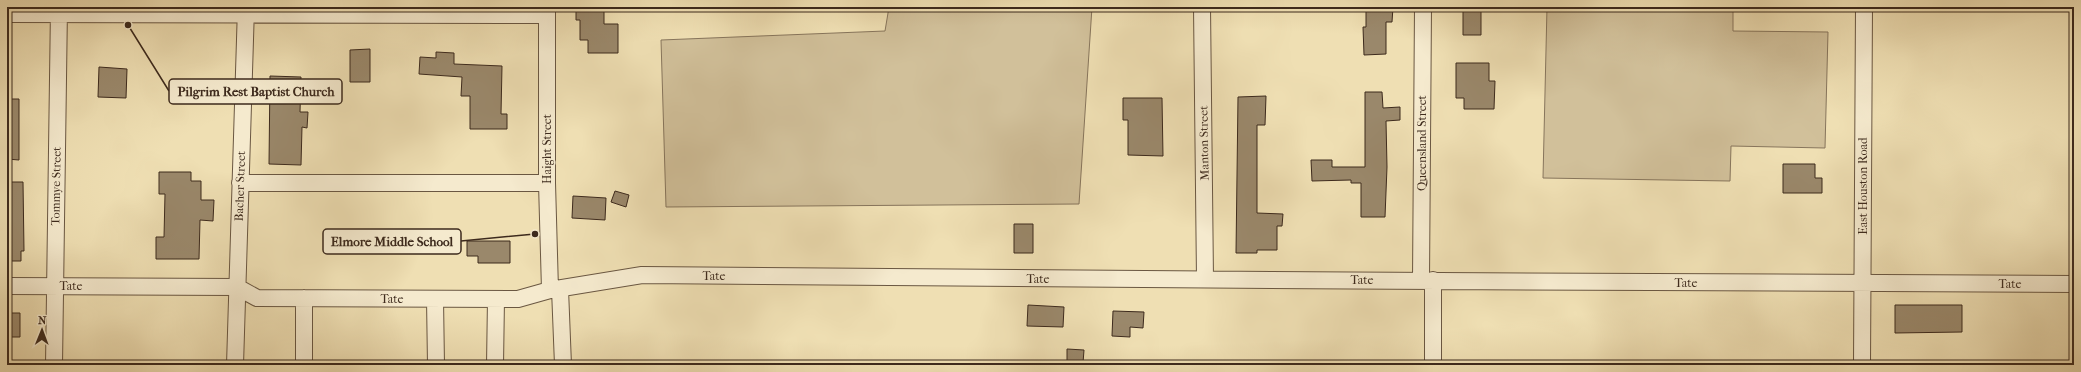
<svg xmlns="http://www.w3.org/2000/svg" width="2081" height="372" font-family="'IM FELL French Canon',serif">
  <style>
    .green { fill: #d1c09a; stroke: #87755c }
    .building { fill: #9a886b; stroke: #3d2a1d }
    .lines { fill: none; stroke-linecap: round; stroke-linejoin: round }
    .minor-casing { stroke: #6a5742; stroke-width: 18 }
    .minor { stroke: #f5eace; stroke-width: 16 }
    .labels { text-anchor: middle; stroke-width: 3; stroke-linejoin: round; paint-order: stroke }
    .street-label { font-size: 12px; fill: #3d2a1d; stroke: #f5eace }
    .leader { fill: none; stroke: #3d2a1d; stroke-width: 1.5 }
    .callout-dot { fill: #3d2a1d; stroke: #f5eace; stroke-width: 1.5 }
    .callout { fill: #f5eace; stroke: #3d2a1d; stroke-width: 1.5 }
    .callout-label { font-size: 13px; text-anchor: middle; font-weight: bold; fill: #3d2a1d }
  </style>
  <rect width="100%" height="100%" fill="#efdfb3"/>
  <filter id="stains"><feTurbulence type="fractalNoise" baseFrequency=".005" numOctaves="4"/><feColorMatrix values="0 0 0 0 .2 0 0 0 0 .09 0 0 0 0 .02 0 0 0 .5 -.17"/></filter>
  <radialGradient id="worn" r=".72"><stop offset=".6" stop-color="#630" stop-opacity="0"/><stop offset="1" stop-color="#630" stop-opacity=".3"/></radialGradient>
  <!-- green -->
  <path class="green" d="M889 7H1092L1079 204 666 207 661 40 885 31Z
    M1547 7H1733V31L1828 32 1825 148 1731 146 1730 181 1543 178Z"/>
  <!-- building -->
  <path class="building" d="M576 7H604V24H618V53H588V40H580V20H576Z
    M1366 7H1393L1392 22H1386V54L1364 55 1363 27H1366Z
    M1463 7H1481V35H1463Z
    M370 49V82H350V50Z
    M436 52 454 53V64L502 66 501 114H507V129H470V96H461L462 77 419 74 420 57 436 58Z
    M1456 63H1489V81H1495L1494 109H1464V98H1456Z
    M99 67 127 69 126 98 98 97Z
    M270 76 301 77 300 112H308L307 128 302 127 301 165 269 164Z
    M1365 92H1382L1383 108 1400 107V120L1386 121 1387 167 1385 217H1361V183H1351V180L1312 181 1311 160H1332V167H1365Z
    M1266 96 1265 125H1257V213L1283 214 1282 226H1277V250H1257V253H1236L1238 97Z
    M1123 98H1162L1163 156 1128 155V120H1123Z
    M7 99H19V160L7 159Z
    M1783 164H1815V178H1822V193H1783Z
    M159 172H191V181H201V200H214L213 221 200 220 199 259H156V237H164L165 194H159Z
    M7 182H23L24 251H21V261H7Z
    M615 191 629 195 626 207 611 202Z
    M573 196 606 198 605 220 572 218Z
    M1014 224H1033V253H1014Z
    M467 241H510V263H478V256H467Z
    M1028 305 1064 307 1063 327 1027 326Z
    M1895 305H1962V332L1895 333Z
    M1113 311 1144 312 1143 328 1130 327V337L1112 336Z
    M7 313H20V337H7Z
    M1067 349 1084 350 1083 363H1067Z"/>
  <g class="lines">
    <!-- minor casing -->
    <g class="minor-casing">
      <path id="minor" d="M547 7V183L550 290
        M1202 7 1205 279
        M7 14 547 15
        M240 183H547
        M1421 280 1423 7
        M1433 280V365
        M7 286 237 287 257 298 518 299 550 290 642 275C1119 279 1597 283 2074 284
        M560 289 563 365
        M304 298V365
        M435 299 436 365
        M54 365 59 7
        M235 365 246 7
        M495 365 496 299
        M1862 365 1864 7"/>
    </g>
    <!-- minor -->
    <use href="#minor" class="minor"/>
  </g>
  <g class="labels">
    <!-- street labels -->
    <g class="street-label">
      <text transform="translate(1204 143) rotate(-91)" y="4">Manton Street</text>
      <text transform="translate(1422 143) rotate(-90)" y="4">Queensland Street</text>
      <text transform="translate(547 149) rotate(-90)" y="4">Haight Street</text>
      <text transform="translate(56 186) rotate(-89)" y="4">Tommye Street</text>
      <text transform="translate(240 186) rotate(-88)" y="4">Bacher Street</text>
      <text transform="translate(1863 186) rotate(-90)" y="4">East Houston Road</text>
      <text x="714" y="280">Tate</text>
      <text x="1038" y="283">Tate</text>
      <text x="1362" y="284">Tate</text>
      <text x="1686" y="287">Tate</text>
      <text x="2010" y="288">Tate</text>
      <text x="71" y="290">Tate</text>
      <text x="392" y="303">Tate</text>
    </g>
  </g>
  <!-- callouts -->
  <path class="leader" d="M128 25L169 91M535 234L461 241"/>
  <g class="callout-dot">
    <circle cx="128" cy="25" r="4"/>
    <circle cx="535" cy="234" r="4"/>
  </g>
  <g class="callout">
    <rect x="169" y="79" width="173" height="25" rx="4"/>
    <rect x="323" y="229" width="138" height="25" rx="4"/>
  </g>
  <g class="callout-label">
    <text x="256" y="96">Pilgrim Rest Baptist Church</text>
    <text x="392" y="246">Elmore Middle School</text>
  </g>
  <!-- margin -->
  <rect width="2081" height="372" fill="none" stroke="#efdfb3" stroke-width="24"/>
  <rect x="8" y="8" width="2065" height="356" fill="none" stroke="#3d2a1d" stroke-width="2"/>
  <rect x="12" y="12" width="2057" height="348" fill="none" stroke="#3d2a1d"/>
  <!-- north arrow -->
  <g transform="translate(42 330) rotate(1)" stroke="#f5eace" stroke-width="3" paint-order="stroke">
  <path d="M0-3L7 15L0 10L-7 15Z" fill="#3d2a1d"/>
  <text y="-6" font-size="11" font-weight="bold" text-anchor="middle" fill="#3d2a1d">N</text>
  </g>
  <rect width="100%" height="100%" filter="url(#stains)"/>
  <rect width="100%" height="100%" fill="url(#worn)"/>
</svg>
